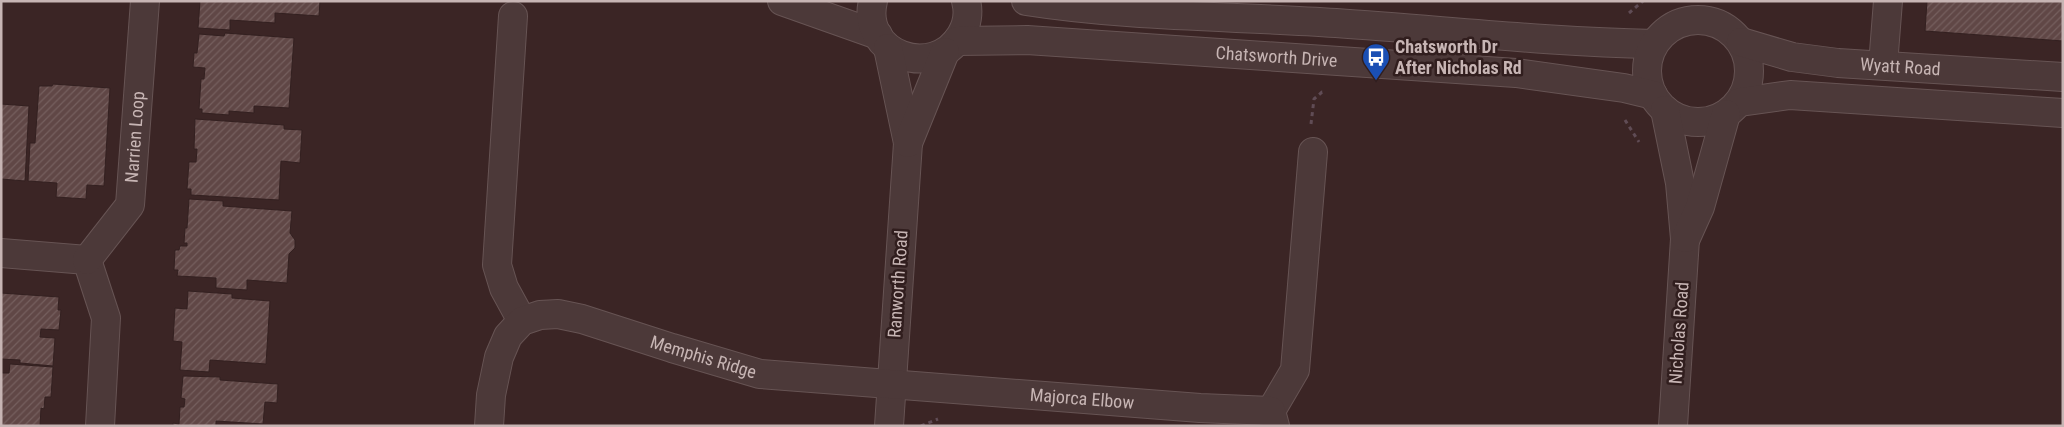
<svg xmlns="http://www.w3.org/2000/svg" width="2064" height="427" font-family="'Roboto Condensed',sans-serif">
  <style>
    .building { fill: url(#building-hatch); stroke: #332020 }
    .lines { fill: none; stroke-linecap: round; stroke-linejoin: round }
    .minor-casing { stroke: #675454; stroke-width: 30 }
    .path { stroke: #604c55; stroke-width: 3; stroke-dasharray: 4 4; stroke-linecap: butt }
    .minor { stroke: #4c3939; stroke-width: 28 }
    .labels { text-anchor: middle; stroke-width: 5; stroke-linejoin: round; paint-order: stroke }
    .poi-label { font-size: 18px; font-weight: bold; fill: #c7b5b4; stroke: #311e1e; text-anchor: start }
    .street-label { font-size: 18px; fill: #c7b5b4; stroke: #311e1e }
  </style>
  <defs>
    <pattern id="building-hatch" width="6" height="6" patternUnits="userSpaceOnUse" patternTransform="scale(1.25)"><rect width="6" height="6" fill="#604746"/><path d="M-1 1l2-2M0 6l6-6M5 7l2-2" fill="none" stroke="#755f5e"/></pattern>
  </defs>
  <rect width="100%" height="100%" fill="#3b2525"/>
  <!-- building -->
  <path class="building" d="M200 1H320L319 16 275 13V23L230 20V30L198 28Z
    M1927 1H2063V41L1925 31Z
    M225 33 294 38 289 108 254 106V113L229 111V115L202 113V109H199L201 79H204L205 68 193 67 194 53H197L199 34 224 36Z
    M53 84 110 88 104 186 87 185 86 199 56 197 57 183 28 181 30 143H35L39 86H52Z
    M1 104 29 106 25 181 1 179Z
    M195 119 284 125V129L302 130 300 163 281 161 279 200 191 195V189H187L189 162H196L197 149H194Z
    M189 199 223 201V206L292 211 290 233 295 240V248L289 254 287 283 247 280V290L216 288V278L177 276 178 270H174L175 250H179L180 246H187V243H184L185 228H187Z
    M188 291 232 294V298L270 301 266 364 210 360 209 372 180 370 182 342 173 341 175 308 187 309Z
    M1 293 59 297 58 310H61L59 330 41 329 40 337 55 338 53 366 20 363V360L1 359Z
    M10 364 53 367 51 397H45L44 409 41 408 40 426H1V373H9Z
    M183 376 220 377V380L278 384 277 403 265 402 263 424 216 421V426H173V423L179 424 180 407H184L185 399 181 398Z"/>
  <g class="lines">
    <!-- minor casing -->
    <g class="minor-casing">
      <g id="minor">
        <path d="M782 1 878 35"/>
        <path d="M873 1C860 54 933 81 961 35 967 25 969 12 966 1"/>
        <path d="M1026 1C1128 17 1233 16 1336 23 1442 30 1548 42 1654 44"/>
        <path d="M513 16 497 265 504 288 522 321"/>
        <circle cx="1698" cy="71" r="51"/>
        <path id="s1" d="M957 41 1027 40 1516 73 1624 88 1653 95"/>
        <path id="s2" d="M1741 42 1792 57 1838 63 2063 77"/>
        <path d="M888 48 908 143 889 426"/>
        <path d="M1883 65 1888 1"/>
        <path d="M1740 102 1790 95 2063 113"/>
        <path d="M1665 110 1680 183 1685 239 1673 426"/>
        <path d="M908 143 945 52"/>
        <path d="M1686 238 1700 207 1726 114"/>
        <path d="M1 253 87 260 106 318 100 426"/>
        <path id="s3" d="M87 260 130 205 145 1"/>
        <path d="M1271 411 1295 370 1313 152"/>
        <path id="s4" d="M489 426 491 395 499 357 508 336 522 321 540 315 558 314 582 319 672 348 760 374 1200 408 1271 411 1275 426"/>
      </g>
    </g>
    <!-- path -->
    <path class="path" d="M1629 13 1643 1
      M1625 120 1639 142
      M1311 124 1314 99 1322 92H1324
      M921 426 938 419"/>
    <!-- minor -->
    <use href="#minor" class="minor"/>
  </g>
  <!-- icons -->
  <defs>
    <g id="bus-pin" transform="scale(1.4375)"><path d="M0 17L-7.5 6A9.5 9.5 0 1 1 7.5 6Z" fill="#1a4fb4" stroke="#311e1e"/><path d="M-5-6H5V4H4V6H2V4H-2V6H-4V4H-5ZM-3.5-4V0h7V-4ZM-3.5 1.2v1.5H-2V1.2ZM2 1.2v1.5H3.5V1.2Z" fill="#fff"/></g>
  </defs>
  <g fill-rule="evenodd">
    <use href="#bus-pin" x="1376" y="57"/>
  </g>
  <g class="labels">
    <!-- poi labels -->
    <g class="poi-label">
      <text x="1395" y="53">Chatsworth Dr<tspan x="1395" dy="21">After Nicholas Rd</tspan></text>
    </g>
    <!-- street labels -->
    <g class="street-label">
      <text dy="6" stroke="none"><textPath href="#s1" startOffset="320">Chatsworth Drive</textPath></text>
      <text dy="6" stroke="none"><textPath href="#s2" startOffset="162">Wyatt Road</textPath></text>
      <text dy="6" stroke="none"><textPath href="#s3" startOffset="138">Narrien Loop</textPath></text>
      <text transform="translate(898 284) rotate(-86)" y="6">Ranworth Road</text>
      <text transform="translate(1679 333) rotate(-86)" y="6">Nicholas Road</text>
      <text dy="6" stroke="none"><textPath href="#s4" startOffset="302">Memphis Ridge</textPath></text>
      <text dy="6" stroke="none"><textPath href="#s4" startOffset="684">Majorca Elbow</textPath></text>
    </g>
  </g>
  <!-- border -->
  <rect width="2064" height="427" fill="none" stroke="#c7b5b4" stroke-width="5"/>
</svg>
